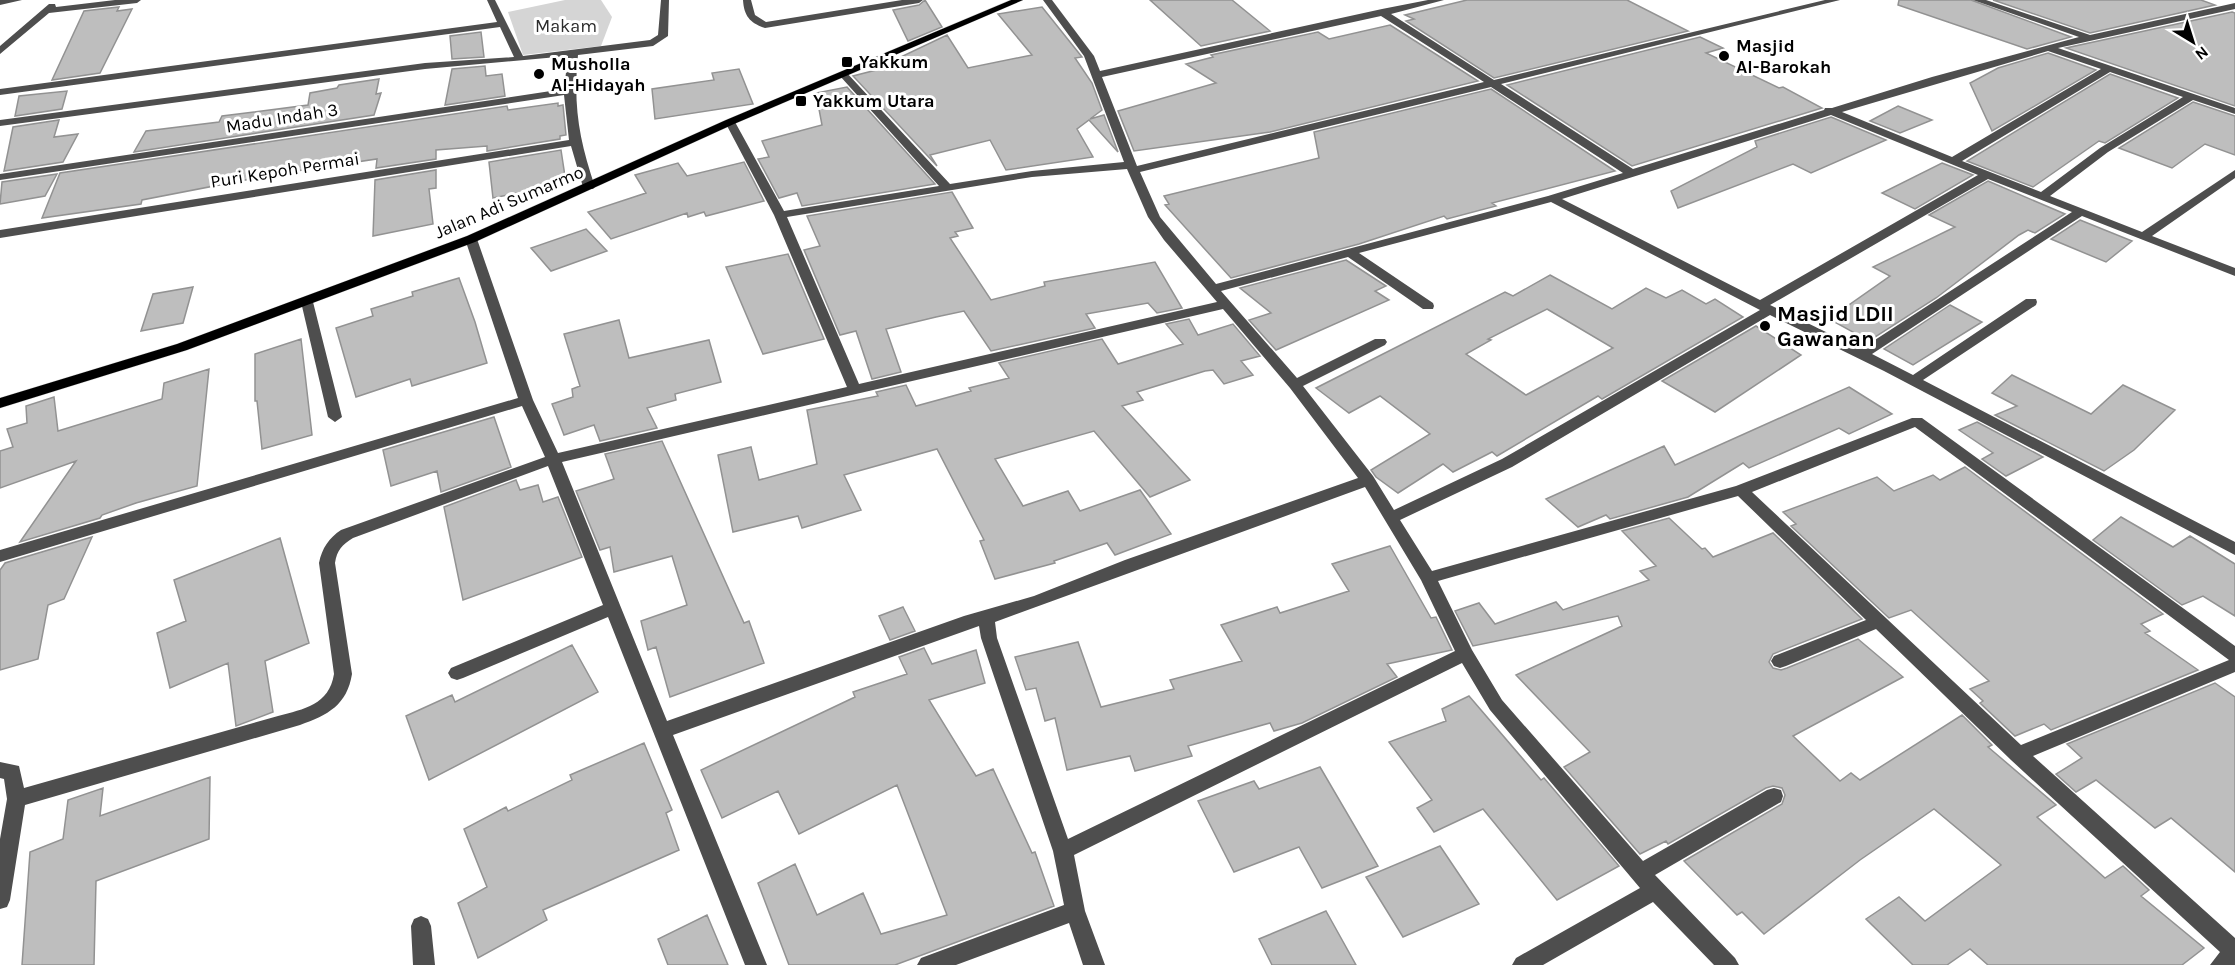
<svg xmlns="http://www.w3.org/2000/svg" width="2235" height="965" font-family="Karla,sans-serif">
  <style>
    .green { fill: #d5d5d5 }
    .building { fill: #bebebe; stroke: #929292; stroke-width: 1.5; fill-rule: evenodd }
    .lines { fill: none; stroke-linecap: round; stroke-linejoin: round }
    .major-casing { stroke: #dbdbdb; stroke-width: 1 }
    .minor { fill: #4e4e4e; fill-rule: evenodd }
    .major { fill: #000; fill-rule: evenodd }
    .poi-dot { fill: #000; stroke: #fff; stroke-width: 2 }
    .labels { text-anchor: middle; stroke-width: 6; stroke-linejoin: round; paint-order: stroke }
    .far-park-label { font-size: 18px; fill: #2c2c2c; stroke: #fff }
    .far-poi-label { font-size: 18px; font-weight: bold; fill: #000; stroke: #fff; text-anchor: start }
    .far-street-label { font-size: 18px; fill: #000; stroke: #fff }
    .poi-label { font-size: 22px; font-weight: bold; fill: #000; stroke: #fff; text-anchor: start }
  </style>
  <rect width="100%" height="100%" fill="#fff"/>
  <!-- green -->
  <path class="green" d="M565 0H601L612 17 601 46 523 55 508 12Z"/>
  <!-- building -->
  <path class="building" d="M925 0 942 27 908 41 893 10 919 5Z
    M1150 0H1232L1270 31 1201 46Z
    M1467 0H1627L1688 31 1494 78 1406 21 1414 19 1405 15Z
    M1899 0H1971L2071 37 2027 49 1898 5Z
    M1993 0H2201L2215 5 2090 33Z
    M119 7 117 11 132 9 100 73 52 80 84 11Z
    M1042 7 1082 57 1075 58 1092 83 1102 110 1090 119 1104 115 1118 152 1089 120 1077 129 1093 157 1006 170 990 140 930 155 937 166 853 76 888 67 886 64 947 35 968 68 1032 55 998 14Z
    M2232 12 2235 13V106L2066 48Z
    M1390 25 1478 81 1270 132 1134 151 1118 111 1216 83 1186 64 1213 57 1211 55 1318 32 1329 39Z
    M481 32 484 57 452 59 450 36Z
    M1700 37 1723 48 1706 53 1779 88 1783 87 1822 108 1632 166 1507 85Z
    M2048 53 2096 70 1992 131 1970 83 1998 68Z
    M485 66 486 76 502 74 505 96 445 105 452 69Z
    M739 69 753 104 655 119 652 89 714 80 712 73Z
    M2110 74 2178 98 2105 143 2099 141 2033 187 1967 161Z
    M379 79 376 94 381 93 374 115 134 152 146 131 219 122 222 116 308 105 310 93 337 88 339 85Z
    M847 87 935 184 802 206 797 193 779 198 758 159 769 157 762 141 822 125 816 93Z
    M1491 89 1615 171 1492 203 1496 206 1447 219 1444 216 1359 244 1231 278 1165 205 1169 204 1164 196 1319 158 1314 132Z
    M67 91 62 109 15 116 19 96Z
    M2193 102 2235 116V155L2205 144 2172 168 2119 148Z
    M558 103V106L563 105 566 135 560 136V139L487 151V146L436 150V159L376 168 377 159 276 174 142 200 141 204 42 218 60 173 507 106 508 110Z
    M1898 106 1932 120 1900 133 1870 121Z
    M1831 117 1886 140 1811 173 1793 164 1678 208 1671 191 1757 147 1755 141Z
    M59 120 54 137 78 134 63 162 4 171 13 127Z
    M561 150 566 183 493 198 489 162Z
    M744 162 764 201 706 216 704 212 688 217 687 213 611 239 588 212 646 193 635 175 678 163 687 176Z
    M1942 163 1973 175 1915 209 1882 193Z
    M436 170V188L429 189 433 224 373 236 375 180Z
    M57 174 45 196 0 204 2 182Z
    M1988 181 2065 214 2035 233 2028 230 2019 235 1936 298 1869 341 1829 319 1890 276 1873 267 1955 227 1929 215Z
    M952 192 973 228 955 232 958 236 950 238 991 300 1045 286 1044 282 1155 262 1182 308 1157 313 1148 303 1086 314 1095 328 991 351 964 311 936 317 886 329 901 372 872 379 856 331 840 335 804 250 820 246 807 216Z
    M2080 220 2132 241 2106 262 2051 239Z
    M586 229 607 251 551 271 531 248Z
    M788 254 824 339 763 354 726 267Z
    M1346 260 1386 286 1375 291 1389 300 1276 350 1249 320 1271 313 1240 288Z
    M1550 275 1612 309 1646 288 1666 298 1682 290 1706 304 1715 299 1743 317 1602 399 1598 396 1497 456 1492 452 1453 472 1443 464 1398 493 1376 477 1371 470 1430 434 1380 396 1349 413 1316 388 1505 292 1513 296ZM1547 309 1613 348 1526 395 1466 354 1491 340 1488 339Z
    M459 278 475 322 487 363 412 386 410 379 356 397 336 328 373 316 371 309 413 296 412 292Z
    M193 287 183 323 141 331 153 294Z
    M1950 305 1982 322 1913 365 1884 349Z
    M1189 319 1198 335 1233 324 1260 356 1241 361 1253 375 1224 384 1213 370 1205 371 1137 392 1143 400 1122 406 1190 480 1150 497 1094 431 995 459 1023 506 1068 491 1080 511 1140 490 1171 534 1115 555 1107 543 1054 561 1055 563 995 579 980 541 984 540 937 449 844 475 861 510 802 528 798 516 733 532 718 455 751 447 759 480 817 464 807 410 878 396 876 392 906 385 916 406 971 391 969 388 1009 378 999 363 1102 339 1118 364 1183 344 1166 324Z
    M619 320 629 358 709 340 721 382 675 394 676 400 647 408 657 428 600 441 594 425 564 435 552 404 573 397 572 389 580 386 564 334Z
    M1756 326 1801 355 1715 412 1662 381Z
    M301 339 312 435 262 449 257 401H255V354Z
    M209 369 197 486 136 503 102 515 100 518 20 542 76 461 0 488V451L13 447 7 429 27 423 26 406 54 397 58 431 162 399 164 383Z
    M2012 375 2091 414 2123 385 2175 410 2134 450 2104 471 1995 415 2017 406 1992 393Z
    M1849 387 1892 414 1849 434 1839 428 1749 468 1743 463 1688 497 1610 519 1606 515 1578 527 1546 499 1664 446 1675 465Z
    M494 417 511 467 441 492 437 471 391 486 383 450Z
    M1977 422 2043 457 2006 476 1982 459 1993 453 1959 430Z
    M662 441 744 623 749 621 764 663 670 697 656 647 648 650 641 621 687 605 672 556 614 572 610 547 600 550 576 491 614 479 605 454Z
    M1965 467 2163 614 2141 624 2150 631 2145 633 2198 670 2051 730 2044 724 2015 736 1980 703 1983 701 1970 689 1989 681 1911 610 1889 618 1791 526 1796 524 1783 512 1877 477 1894 491 1933 475 1940 480Z
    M516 480 520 490 538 485 543 502 558 497 582 557 463 600 444 507Z
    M2121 517 2173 547 2190 536 2235 564V616L2203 596 2182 605 2093 540Z
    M1669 518 1702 549 1705 548 1713 557 1773 533 1862 619 1773 654 1769 662 1773 668 1781 670 1787 668 1858 639 1903 677 1793 736 1840 781 1851 773 1860 780 1962 715 1992 745 1988 747 2056 805 2037 817 2105 878 2123 866 2149 890 2141 896 2204 948 2182 965H1988L1970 949 1947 965H1913L1866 919 1899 897 1925 921 2001 865 1934 809 1860 860 1764 934 1742 912 1737 915 1684 861 1782 804 1785 795 1782 788 1773 786 1766 788 1668 844 1666 841 1640 854 1564 767 1590 752 1516 675 1622 626 1618 616 1473 646 1455 611 1479 603 1495 624 1556 602 1563 610 1649 580 1640 571 1656 566 1622 531Z
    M92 537 64 599 48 605 38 659 0 670V570L5 563Z
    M280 538 309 643 265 661 273 712 236 726 228 663 170 688 157 633 186 621 174 580Z
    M1390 546 1431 618 1436 617 1452 650 1387 664 1397 677 1302 723 1274 731 1270 723 1188 746 1192 756 1135 771 1130 756 1067 770 1055 718 1045 721 1036 688 1026 690 1015 657 1078 642 1101 707 1174 689 1170 680 1242 661 1221 625 1277 607 1280 613 1349 591 1332 564Z
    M903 607 915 631 890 640 879 616Z
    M572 645 598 692 429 780 406 716 452 695 455 702Z
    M924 648 932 664 976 650 985 683 929 700 976 776 993 769 1032 853 1035 852 1054 906 895 965H789L758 883 795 864 817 915 863 893 881 934 947 915 897 785 799 834 778 791 722 818 701 770 855 697 853 692 907 674 899 657Z
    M2215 683 2235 697V872L2171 818 2155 828 2096 780 2076 792 2056 774 2082 758 2067 744Z
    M1469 696 1541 780 1544 778 1619 866 1557 900 1483 809 1434 832 1417 808 1432 800 1389 742 1446 721 1442 709Z
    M644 743 672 810 666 813 679 850 543 910 547 920 478 958 458 903 487 887 464 829 506 807 508 811 572 780 570 775Z
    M1320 767 1378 866 1322 888 1299 847 1234 872 1198 801 1254 781 1259 789Z
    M210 777 209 839 96 881 94 965H22L30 852 63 839 68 800 103 788 100 816Z
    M1440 846 1479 904 1403 937 1366 877Z
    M1326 911 1356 965H1272L1259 939Z
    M707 915 728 965H668L658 939Z"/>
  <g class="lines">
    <!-- major casing -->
    <g class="major-casing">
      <path id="major" d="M1011 0H1023L734 124 475 242 187 350 0 408V398L177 344 467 236 726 120Z"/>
    </g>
    <!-- minor -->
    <path class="minor" d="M0 0H22L0 5Z
      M115 0H141L137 3 49 13 0 54V46L49 4H55L56 7Z
      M487 0H495L523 56 650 40 658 35 661 0H669L668 36 653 46 578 55C573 106 579 139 595 187L593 189H585L583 187 571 146 0 238V230L569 140 564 95 0 180V174L564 89 568 56 425 69 0 126V120L425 63 514 57 500 27 0 95V89L497 22Z
      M743 0H751L755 15 766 22 902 0H923L919 3 765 28C750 23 744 16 743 0Z
      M1043 0H1052L1094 56 1100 71 1382 9 1428 0H1444L1391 14 1494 80 1825 0H1840L1501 84 1633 169 1824 110 1825 108H1832L1932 77 2079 37 1973 0H1986L2090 35 2235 3V9L2058 48 2235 108V114L2193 100 2108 152 2050 196 2142 232 2235 170V178L2152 236 2235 268V276L2082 216 1872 354 1913 375 2026 299H2036L2037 302 2036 305 1923 380 2235 542V555L1884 371 1770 315 1512 467 1400 520 1432 571 1736 486 1912 418H1922L2235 646V672L2033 756 2235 938V965H2210L2220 952 2011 760 1876 629 1786 666 1780 668 1774 666 1771 661 1774 656 1866 620 1738 496 1438 581 1472 650 1502 700 1643 861 1767 790 1774 788 1781 790 1783 796 1781 802 1655 875 1735 958 1739 965H1714L1653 902 1543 965H1512L1516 958 1640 888 1490 710 1462 663 1074 855 1085 911 1105 965H1083L1069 923 956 965H917L921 958 1064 905 1053 851 981 638 979 626 673 735 767 965H745L608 617 463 678 457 680 451 678 448 673 451 668 603 605 548 466 353 538C342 545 337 550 335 563L352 674C347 705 328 715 300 725L25 805 10 900 7 907 0 909V839L7 799 4 779 0 778V762L19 766 24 788 278 716C304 709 329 705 334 674L319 563C322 548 329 538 341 530L545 457 522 406 0 562V550L518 398 465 239 471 235 477 239 533 400 558 453 847 387 774 215 725 122 730 119 735 122 784 211 939 186 840 76 838 74 843 71 846 72 950 184 1032 171 1124 162 1084 56ZM1381 16 1484 82 1137 166 1102 77ZM2048 51 2101 69 1952 157 1842 112ZM2110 72 2183 97 2100 148 2041 192 1962 161ZM1491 87 1623 173 1548 196 1216 284 1160 217 1140 172ZM1831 115 1978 175 1760 300 1562 199ZM1127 169 1148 217 1164 240 1217 302 859 384 787 217 1032 177ZM1988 179 2072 212 1861 349 1770 305ZM1551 202 1760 310 1502 459 1394 510 1373 476 1303 386 1385 345 1387 342 1385 339H1375L1297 378 1221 291 1348 257 1423 309H1433L1434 306 1433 303 1359 253ZM1223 309 1290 388 1358 478 1125 560 1034 596 964 616 667 721 562 462ZM1915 427 2229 660 2021 745 1752 492ZM1365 487 1421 580 1455 651 1068 839 997 638 995 622Z
      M307 298 313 302 342 417 335 422 328 417 301 302Z
      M421 916 428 919 431 926 435 965H413L411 926 414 919Z"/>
    <!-- major -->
    <use href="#major" class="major"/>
  </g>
  <!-- markers -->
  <g class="poi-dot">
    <circle cx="1724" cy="56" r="6"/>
    <rect x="841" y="56" width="12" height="12" rx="3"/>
    <circle cx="539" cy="74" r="6"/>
    <rect x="795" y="95" width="12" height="12" rx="3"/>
    <circle cx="1765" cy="326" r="6"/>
  </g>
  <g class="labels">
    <!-- far-park labels -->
    <g class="far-park-label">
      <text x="566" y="32">Makam</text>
    </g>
    <!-- far-poi labels -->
    <g class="far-poi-label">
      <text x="1736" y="52">Masjid<tspan x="1736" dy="21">Al-Barokah</tspan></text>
      <text x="859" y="68">Yakkum</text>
      <text x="551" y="70">Musholla<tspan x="551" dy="21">Al-Hidayah</tspan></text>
      <text x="813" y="107">Yakkum Utara</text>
    </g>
    <!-- far-street labels -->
    <g class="far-street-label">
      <text transform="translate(282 118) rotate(-9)" y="6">Madu Indah 3</text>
      <text transform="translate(285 170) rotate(-9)" y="6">Puri Kepoh Permai</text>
      <text transform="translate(509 202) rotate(-23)" y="6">Jalan Adi Sumarmo</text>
    </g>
    <!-- poi labels -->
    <g class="poi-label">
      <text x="1777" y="321">Masjid LDII<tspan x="1777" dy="25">Gawanan</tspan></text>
    </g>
  </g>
  <!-- north arrow -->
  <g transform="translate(2193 42) rotate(142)" stroke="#ffffff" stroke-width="4.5" paint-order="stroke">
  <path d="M0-4.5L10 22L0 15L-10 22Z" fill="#000000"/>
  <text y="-9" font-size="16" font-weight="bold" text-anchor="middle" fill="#000000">N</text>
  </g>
</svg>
